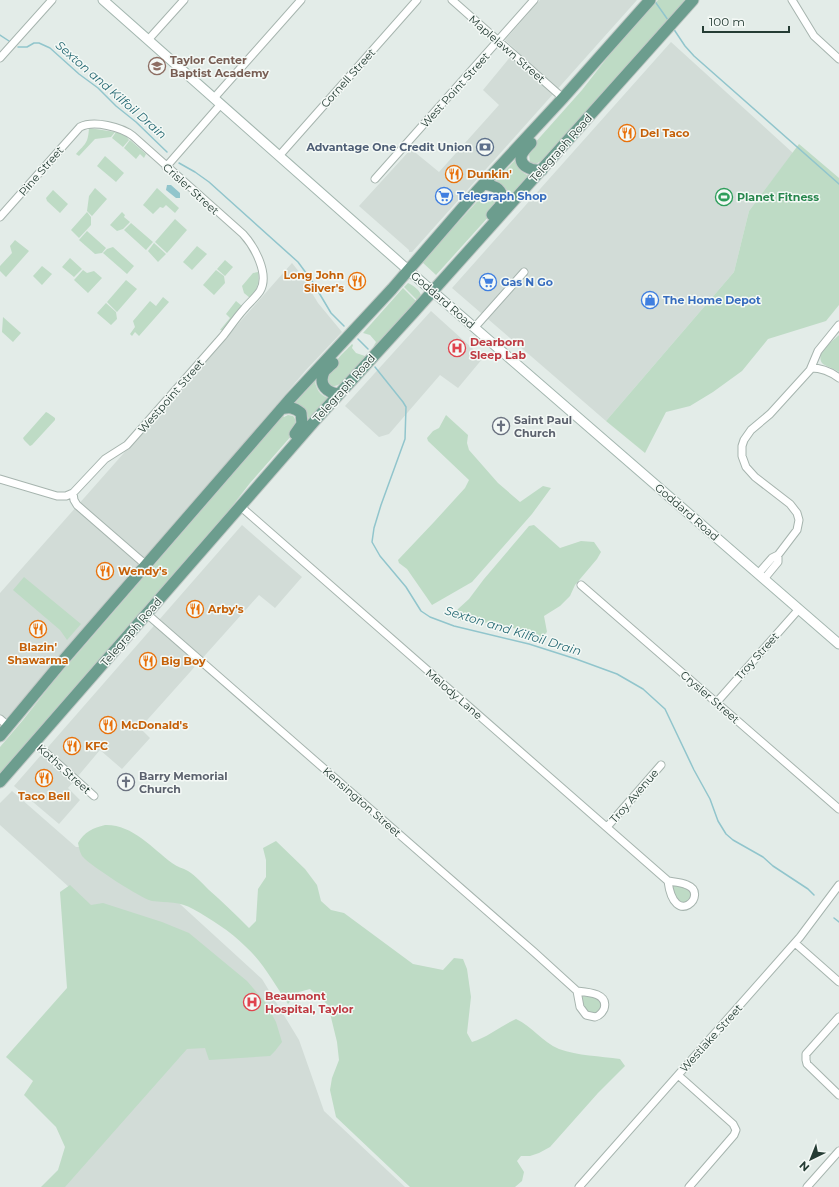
<svg xmlns="http://www.w3.org/2000/svg" width="839" height="1187" font-family="Montserrat,sans-serif">
  <style>
    .built { fill: #d2dcd7 }
    .green { fill: #bedbc5 }
    .water { fill: #91c5cc }
    .lines { fill: none; stroke-linecap: round; stroke-linejoin: round }
    .stream { stroke: #91c5cc; stroke-width: 1.5 }
    .street-casing { stroke: #a6b4ae; stroke-width: 9 }
    .secondary-casing { stroke: #a3b6af; stroke-width: 11 }
    .primary-casing { stroke: #c2c8c6; stroke-width: 13 }
    .street { stroke: #fff; stroke-width: 7 }
    .secondary { stroke: #fff; stroke-width: 9 }
    .primary { stroke: #6c9d8e; stroke-width: 11 }
    .labels { text-anchor: middle; stroke-width: 3; stroke-linejoin: round; paint-order: stroke }
    .street-label { font-size: 11px; fill: #253c34; stroke: #f4f9f6 }
    .education-label { font-size: 11px; font-weight: bold; fill: #785e54; stroke: #f4f9f6; text-anchor: start }
    .food-label { font-size: 11px; font-weight: bold; fill: #c56008; stroke: #f4f9f6; text-anchor: start }
    .service-label { font-size: 11px; font-weight: bold; fill: #4e5e75; stroke: #f4f9f6; text-anchor: end }
    .shop-label { font-size: 11px; font-weight: bold; fill: #366cbe; stroke: #f4f9f6; text-anchor: start }
    .leisure-label { font-size: 11px; font-weight: bold; fill: #27864d; stroke: #f4f9f6; text-anchor: start }
    .health-label { font-size: 11px; font-weight: bold; fill: #be3a42; stroke: #f4f9f6; text-anchor: start }
    .worship-label { font-size: 11px; font-weight: bold; fill: #5b616d; stroke: #f4f9f6; text-anchor: start }
    .water-label { font-size: 12px; font-style: italic; fill: #246872; stroke: #f4f9f6 }
  </style>
  <rect width="100%" height="100%" fill="#e3ece8"/>
  <!-- built -->
  <path class="built" d="M540 0H637L412 252H409V250L359 206 411 149 439 172 499 105 483 90 516 50 505 40Z
    M671 42 793 153 749 211 734 272 606 421 452 288Z
    M292 263 300 273 318 303 342 332 306 370 107 604 0 725V593Z
    M431 311 483 358 458 388 440 375 389 434 379 437 345 406Z
    M242 525 302 577 275 608 259 595 140 728 150 738 122 769 100 750 68 788 80 800 59 824 14 786Z
    M12 791 76 847H79L99 830 262 979 299 1040 324 1111 405 1187H50L171 1056 89 905 0 825V803Z"/>
  <!-- green -->
  <path class="green" d="M658 0H687L542 162 541 161 534 165 530 163 529 153 533 145 582 90 610 54Z
    M89 128 115 132 111 137 95 139 79 156 76 154C86 143 88 143 89 128Z
    M116 132 126 136 129 140 123 147 112 138Z
    M130 140 146 154 144 158 140 154 136 159 124 148Z
    M799 144 839 178V305L826 321 768 339 742 371 713 392 690 406 666 412 645 453 606 421 734 272 749 211Z
    M105 156 124 173 116 182 97 166Z
    M516 159C517 168 521 172 529 176L509 198C508 189 504 185 496 181Z
    M95 188 107 199 92 216 87 211 89 196Z
    M157 188 179 208 175 213 166 205 163 208 160 207 153 214 143 205Z
    M53 190 68 204 60 213 47 201 46 198Z
    M489 193 495 194V205L491 214 436 275 435 274 422 262 484 194Z
    M87 212 91 217V225L79 238 71 230Z
    M122 212 125 215 124 217 130 222 123 229 117 231 110 225Z
    M175 219 187 230 167 253 155 242Z
    M131 223 153 242 146 250 124 230Z
    M87 231 106 248 102 253 95 254 79 240Z
    M15 240 29 251 6 277 0 271V266L12 253 10 246Z
    M154 243 166 254 158 262 148 251Z
    M197 246 207 254 192 270 183 262Z
    M113 247 134 266 127 274 103 253 107 249Z
    M70 258 82 269 74 277 62 267Z
    M225 260 233 267 225 276 217 269Z
    M42 266 52 274 42 285 33 276Z
    M83 270 87 273 94 271 102 278 88 293 74 280Z
    M216 270 224 276 225 283 214 295 203 285Z
    M258 272C260 283 257 290 250 298L244 293 242 286 253 273Z
    M126 280 137 289 117 312 107 302Z
    M408 283C413 285 421 291 421 296L417 300 404 287Z
    M403 288 416 301 378 343 373 347 376 342 370 335 363 333Z
    M163 297 169 302 139 336 135 332 132 336 130 334 135 327 133 321 150 301 156 306Z
    M236 301 242 306 223 330H220L230 318 226 314Z
    M106 303 116 312 117 319 111 325 97 313Z
    M3 317 21 333 13 342 2 332Z
    M839 335V372C835 369 825 366 822 363 815 353 833 341 839 335Z
    M352 344 353 345 352 348 356 353 365 356V358C357 367 342 389 330 386 322 370 343 354 352 344Z
    M315 381C316 389 320 395 328 398L309 420C307 411 303 408 295 403Z
    M46 412 48 413 55 418V420L32 445 30 446 24 440 23 438Z
    M288 415 293 416C298 421 294 428 292 435L250 483 220 522 0 775V747L23 720 53 682 283 416 284 417Z
    M446 415 468 435 467 443 469 450 498 483 520 502 543 486 551 488 532 514 472 582 432 605 407 569 399 563 398 560 434 522 465 488 469 480 428 441 427 438 433 431 439 428Z
    M534 525 560 548 581 541 594 542 601 552 597 559 575 585 570 596 560 606 544 616 547 632 541 638 526 634 517 629 492 623 461 621 455 615 458 609 469 599 484 579 529 526Z
    M24 577 81 624 67 640 60 630 13 590Z
    M105 825C132 824 152 848 172 863 177 867 183 868 188 871 196 876 203 884 209 890 223 902 236 915 249 928L256 921 258 889 266 877V860L263 848 276 841 305 869 317 885 321 901 331 910 344 913 413 964 443 970 454 958 463 959 467 969 471 997 467 1033 472 1042C488 1037 500 1026 516 1019 532 1026 542 1042 559 1049 578 1056 600 1056 620 1059L625 1066 598 1093 550 1147 539 1153 530 1156H521L517 1161 524 1172 522 1181 515 1187H410L336 1117 330 1090 332 1078 339 1060 337 1042 328 1005 310 989 299 992 288 1004C275 985 263 962 245 946 230 931 211 919 193 909 180 901 167 903 152 901 142 899 91 866 83 857 80 854 79 847 78 843 84 832 93 828 105 825Z
    M70 885 91 905 103 903 162 922 189 933 247 981 265 1002 276 1022 282 1042 275 1051 270 1056 209 1060 205 1048 187 1049 65 1187H41L58 1170 65 1147 56 1127 24 1095 33 1081 6 1057 67 988 60 892Z
    M671 885C679 886 687 886 692 894L690 900 684 903 677 901Z
    M581 996 593 997 599 999 602 1006 598 1013 590 1014 583 1008Z"/>
  <!-- water -->
  <path class="water" d="M167 185H171L180 193V198H176L166 190Z"/>
  <g class="lines">
    <!-- stream -->
    <path class="stream" d="M654 0 668 20
      M673 28 685 46 694 56 839 184
      M0 35 9 41
      M18 47H27L34 43H39L50 48 79 74 98 88 116 106 136 122 167 152
      M179 163 195 172 209 182 298 262 312 281 331 313 344 326
      M358 339 368 349
      M375 367 403 402 406 407 405 439 381 505 374 528 372 542 380 556 406 587 421 611 430 617 454 626 529 644 576 659 617 674 643 689 665 709 694 770 710 799 718 821 726 834 733 840 763 857 773 866 808 889 814 895
      M834 918 839 922"/>
    <!-- street casing -->
    <g class="street-casing">
      <path id="street" d="M452 0 563 98
        M792 0 814 36 839 59
        M148 40 184 0
        M0 58 52 0
        M214 98 301 0
        M279 156 417 0
        M166 167 221 104
        M375 179 534 0
        M0 217 80 127C94 120 121 127 133 136L243 234C254 246 270 274 260 291 256 297 249 303 244 309 236 318 230 327 223 336L135 436 127 445 105 459 73 493 66 496H57L0 479
        M475 327 524 272
        M811 368C821 368 831 372 839 378
        M73 493 74 500 77 505 146 565
        M240 506 668 881C674 930 710 894 687 885 681 882 674 882 668 881
        M758 574 772 558 778 555 797 530 799 520 797 513 790 504 755 477 746 467 742 456V446L744 440 751 430 770 414 810 370 818 351 839 325
        M764 579 778 562V555
        M581 585 839 809
        M147 614 534 952 577 991 580 1007 586 1015 595 1017C599 1016 602 1013 604 1009 609 993 587 992 577 991
        M716 703 799 609
        M0 719 8 726
        M35 743 94 796
        M607 827 661 765
        M795 943 839 982
        M839 1017 806 1054V1060L807 1064 839 1095
        M678 1075 733 1124 736 1130 734 1135 689 1187
        M579 1187 800 937 839 885
        M807 1187 839 1151"/>
    </g>
    <!-- secondary casing -->
    <g class="secondary-casing">
      <path id="secondary" d="M103 0 408 270 839 644"/>
    </g>
    <!-- primary casing -->
    <g class="primary-casing">
      <path id="primary" d="M531 143C528 146 524 150 522 154 517 166 532 171 542 170
        M484 184C494 186 500 187 503 198L500 206 492 215
        M333 363C330 366 326 369 324 372 318 385 327 393 339 394
        M281 409C289 407 294 407 301 413L302 424 295 434
        M0 736 60 664 289 400 392 289 476 192 563 98 650 0
        M0 782 319 416 414 312 693 0"/>
    </g>
    <!-- street -->
    <use href="#street" class="street"/>
    <!-- secondary -->
    <use href="#secondary" class="secondary"/>
    <!-- primary -->
    <use href="#primary" class="primary"/>
  </g>
  <!-- icons -->
  <defs>
    <g id="school-ring" transform="scale(0.9)"><circle r="9.5" fill="#f4f9f6" stroke="#8d6e63" stroke-width="1.5"/><path d="M0-5L7-2L0 1L-7-2ZM-4 1L0 2.5L4 1V4Q0 6-4 4Z" fill="#8d6e63"/></g>
    <g id="restaurant-ring" transform="scale(0.9)"><circle r="9.5" fill="#f4f9f6" stroke="#e8710a" stroke-width="1.5"/><path d="M-5-6h1v4h1v-4h1v4h1v-4h1v5L-1.5 .5V6h-2V.5L-5-1ZM5-6V6H3V1.5H1.5Q1.5-4 5-6Z" fill="#e8710a"/></g>
    <g id="bank-ring" transform="scale(0.9)"><circle r="9.5" fill="#f4f9f6" stroke="#5c6f8a" stroke-width="1.5"/><path d="M-6-4H6V4H-6ZM0-2.3a2.3 2.3 0 1 0 0 4.6a2.3 2.3 0 1 0 0-4.6Z" fill="#5c6f8a"/></g>
    <g id="supermarket-ring" transform="scale(0.9)"><circle r="9.5" fill="#f4f9f6" stroke="#3f7fe0" stroke-width="1.5"/><path d="M-6-5.5h2.5l.6 2H6L4.5 2H-2.5L-4.4-4H-6ZM-1.5 3.2a1.3 1.3 0 1 0 .1 0ZM3 3.2a1.3 1.3 0 1 0 .1 0Z" fill="#3f7fe0"/></g>
    <g id="stadium-ring" transform="scale(0.9)"><circle r="9.5" fill="#f4f9f6" stroke="#2e9e5b" stroke-width="1.5"/><path d="M0-5a6.5 5 0 1 0 0 10a6.5 5 0 1 0 0-10ZM-3.5-1.8h7v3.6h-7Z" fill="#2e9e5b"/></g>
    <g id="shop-ring" transform="scale(0.9)"><circle r="9.5" fill="#f4f9f6" stroke="#3f7fe0" stroke-width="1.5"/><path d="M-5-2.5h2.3a2.7 3.5 0 0 1 5.4 0H5L5.5 6h-11ZM-1.5-2.5h3a1.5 2.3 0 0 0-3 0Z" fill="#3f7fe0"/></g>
    <g id="hospital-ring" transform="scale(0.9)"><circle r="9.5" fill="#f4f9f6" stroke="#e0444e" stroke-width="1.5"/><path d="M-5-5h3v3.5h4V-5h3V5h-3V1.5h-4V5h-3Z" fill="#e0444e"/></g>
    <g id="church-ring" transform="scale(0.9)"><circle r="9.5" fill="#f4f9f6" stroke="#6b7280" stroke-width="1.5"/><path d="M-1.2-6h2.4v3.5h3.3v2.4h-3.3V6h-2.4V-.1h-3.3v-2.4h3.3Z" fill="#6b7280"/></g>
  </defs>
  <g fill-rule="evenodd">
    <use href="#school-ring" x="157" y="66"/>
    <use href="#restaurant-ring" x="627" y="133"/>
    <use href="#bank-ring" x="485" y="147"/>
    <use href="#restaurant-ring" x="454" y="174"/>
    <use href="#supermarket-ring" x="444" y="196"/>
    <use href="#stadium-ring" x="724" y="197"/>
    <use href="#restaurant-ring" x="357" y="281"/>
    <use href="#supermarket-ring" x="488" y="282"/>
    <use href="#shop-ring" x="650" y="300"/>
    <use href="#hospital-ring" x="457" y="348"/>
    <use href="#church-ring" x="501" y="426"/>
    <use href="#restaurant-ring" x="105" y="571"/>
    <use href="#restaurant-ring" x="195" y="609"/>
    <use href="#restaurant-ring" x="38" y="629"/>
    <use href="#restaurant-ring" x="148" y="661"/>
    <use href="#restaurant-ring" x="108" y="725"/>
    <use href="#restaurant-ring" x="72" y="746"/>
    <use href="#restaurant-ring" x="44" y="778"/>
    <use href="#church-ring" x="126" y="782"/>
    <use href="#hospital-ring" x="252" y="1002"/>
  </g>
  <g class="labels">
    <!-- street labels -->
    <g class="street-label">
      <text transform="translate(507 49) rotate(41)" y="4">Maplelawn Street</text>
      <text transform="translate(348 78) rotate(-48)" y="4">Cornell Street</text>
      <text transform="translate(455 90) rotate(-48)" y="4">West Point Street</text>
      <text transform="translate(561 148) rotate(-48)" y="4">Telegraph Road</text>
      <text transform="translate(41 171) rotate(-49)" y="4">Pine Street</text>
      <text transform="translate(191 189) rotate(42)" y="4">Crisler Street</text>
      <text transform="translate(443 300) rotate(41)" y="4">Goddard Road</text>
      <text transform="translate(344 388) rotate(-48)" y="4">Telegraph Road</text>
      <text transform="translate(171 396) rotate(-49)" y="4">Westpoint Street</text>
      <text transform="translate(687 512) rotate(41)" y="4">Goddard Road</text>
      <text transform="translate(131 632) rotate(-49)" y="4">Telegraph Road</text>
      <text transform="translate(757 656) rotate(-48)" y="4">Troy Street</text>
      <text transform="translate(454 694) rotate(41)" y="4">Melody Lane</text>
      <text transform="translate(710 697) rotate(41)" y="4">Crysler Street</text>
      <text transform="translate(64 769) rotate(42)" y="4">Koths Street</text>
      <text transform="translate(634 796) rotate(-49)" y="4">Troy Avenue</text>
      <text transform="translate(362 802) rotate(41)" y="4">Kensington Street</text>
      <text transform="translate(711 1038) rotate(-48)" y="4">Westlake Street</text>
    </g>
    <!-- education labels -->
    <g class="education-label">
      <text x="170" y="64">Taylor Center<tspan x="170" dy="13">Baptist Academy</tspan></text>
    </g>
    <!-- food labels -->
    <g class="food-label">
      <text x="640" y="137">Del Taco</text>
      <text x="467" y="178">Dunkin'</text>
      <text x="344" y="279" text-anchor="end">Long John<tspan x="344" dy="13">Silver's</tspan></text>
      <text x="118" y="575">Wendy's</text>
      <text x="208" y="613">Arby's</text>
      <text x="38" y="651" text-anchor="middle">Blazin'<tspan x="38" dy="13">Shawarma</tspan></text>
      <text x="161" y="665">Big Boy</text>
      <text x="121" y="729">McDonald's</text>
      <text x="85" y="750">KFC</text>
      <text x="44" y="800" text-anchor="middle">Taco Bell</text>
    </g>
    <!-- service labels -->
    <g class="service-label">
      <text x="472" y="151">Advantage One Credit Union</text>
    </g>
    <!-- shop labels -->
    <g class="shop-label">
      <text x="457" y="200">Telegraph Shop</text>
      <text x="501" y="286">Gas N Go</text>
      <text x="663" y="304">The Home Depot</text>
    </g>
    <!-- leisure labels -->
    <g class="leisure-label">
      <text x="737" y="201">Planet Fitness</text>
    </g>
    <!-- health labels -->
    <g class="health-label">
      <text x="470" y="346">Dearborn<tspan x="470" dy="13">Sleep Lab</tspan></text>
      <text x="265" y="1000">Beaumont<tspan x="265" dy="13">Hospital, Taylor</tspan></text>
    </g>
    <!-- worship labels -->
    <g class="worship-label">
      <text x="514" y="424">Saint Paul<tspan x="514" dy="13">Church</tspan></text>
      <text x="139" y="780">Barry Memorial<tspan x="139" dy="13">Church</tspan></text>
    </g>
    <!-- water labels -->
    <g class="water-label">
      <text transform="translate(111 90) rotate(41)" y="4">Sexton and Kilfoil Drain</text>
      <text transform="translate(513 631) rotate(17)" y="4">Sexton and Kilfoil Drain</text>
    </g>
  </g>
  <!-- north arrow -->
  <g transform="translate(811 1159) rotate(223)" stroke="#f4f9f6" stroke-width="3" paint-order="stroke">
  <path d="M0-3L7 15L0 10L-7 15Z" fill="#253c34"/>
  <text y="-6" font-size="11" font-weight="bold" text-anchor="middle" fill="#253c34">N</text>
  </g>
  <!-- scale -->
  <path d="M703 26v6h86v-6" fill="none" stroke="#253c34" stroke-width="2"/>
  <text x="709" y="26" font-size="12" fill="#253c34" stroke="#f4f9f6" stroke-width="3" paint-order="stroke">100 m</text>
</svg>
